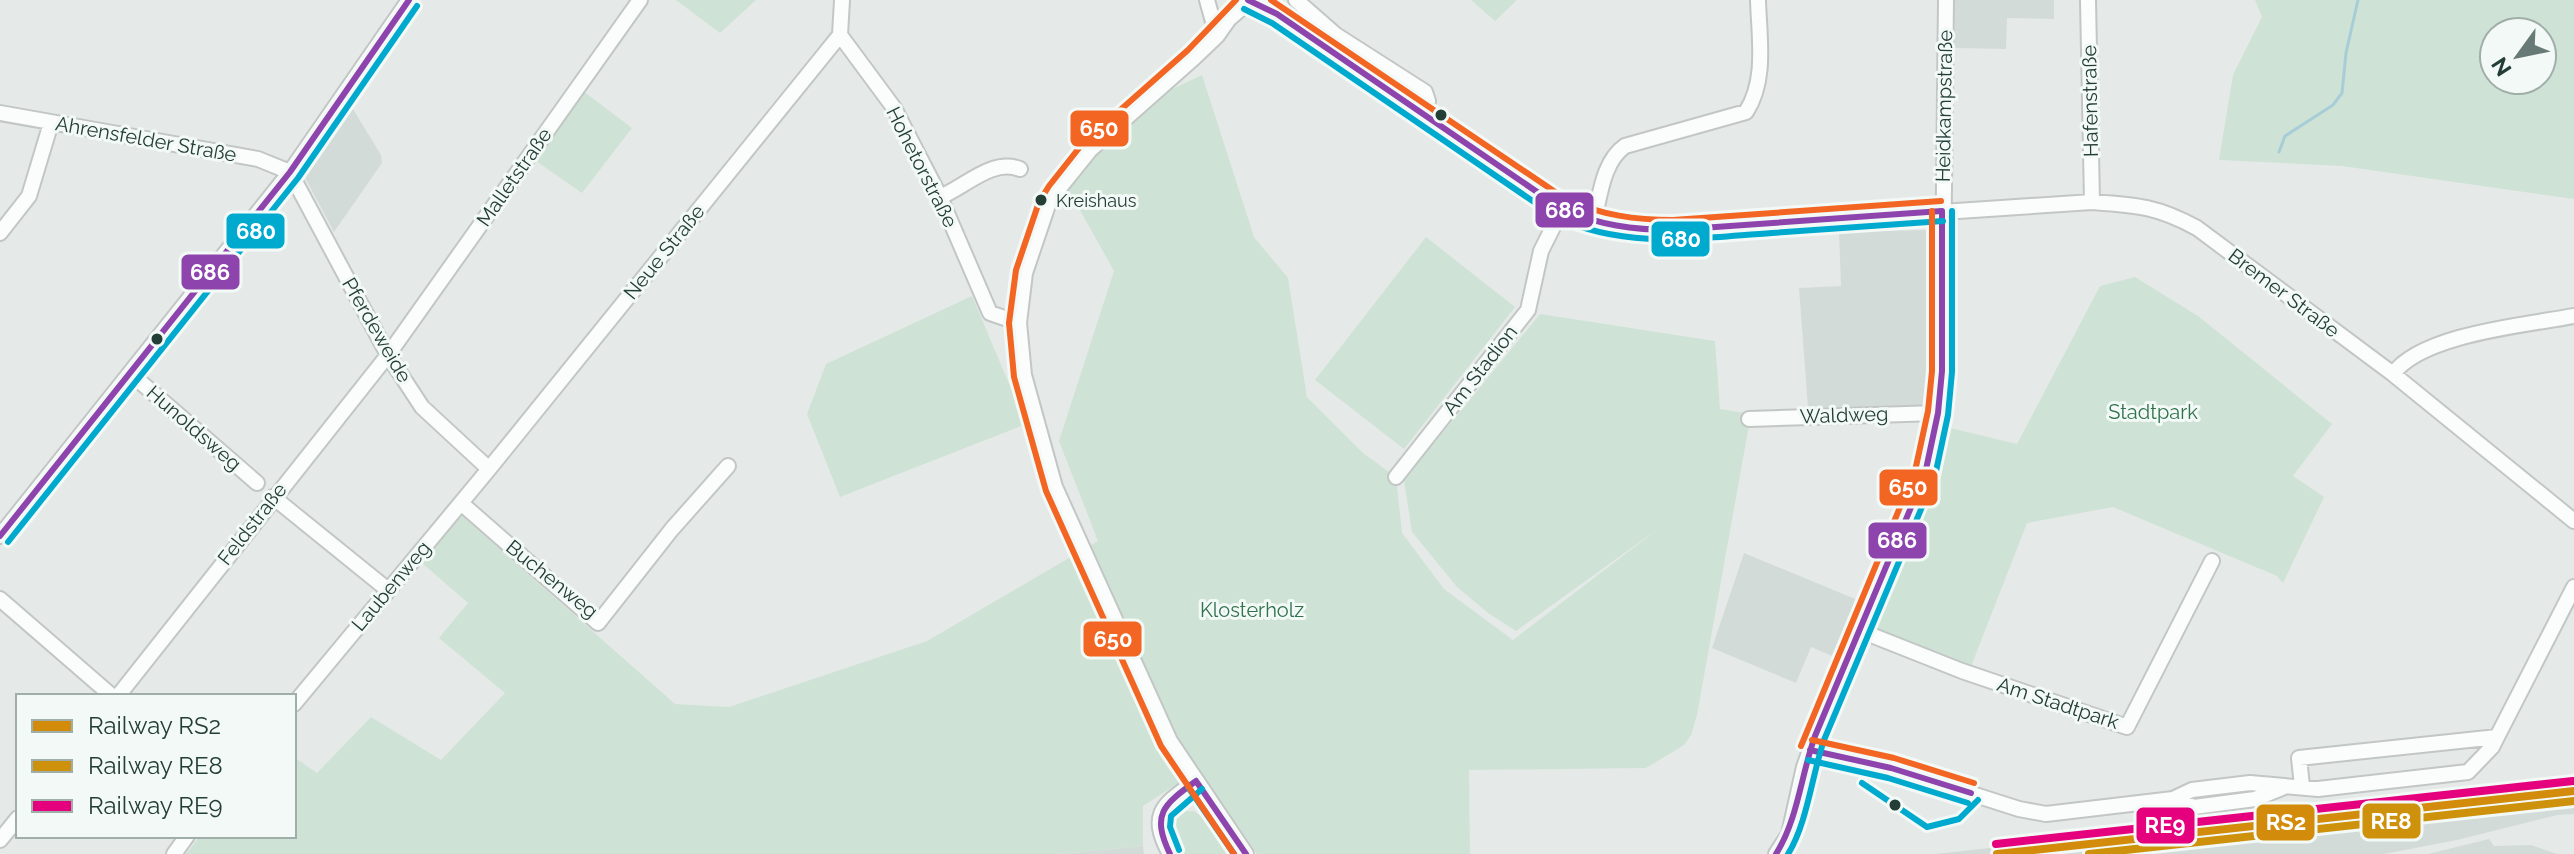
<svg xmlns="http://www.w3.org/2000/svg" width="2574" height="854" font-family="Raleway,sans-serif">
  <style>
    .built { fill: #d3dbd8 }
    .green { fill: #cfe2d6; fill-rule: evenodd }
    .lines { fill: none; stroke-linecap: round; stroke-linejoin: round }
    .stream { stroke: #a7ced6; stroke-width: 3 }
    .minor-casing { stroke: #c2c7c5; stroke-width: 18 }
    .minor { stroke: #fbfcfc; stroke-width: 14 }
    .bus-1-casing { stroke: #f3f9f6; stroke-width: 12 }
    .bus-2-casing { stroke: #f3f9f6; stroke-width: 12 }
    .bus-3-casing { stroke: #f3f9f6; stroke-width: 12 }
    .bus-1 { stroke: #8e44ad; stroke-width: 6 }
    .bus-2 { stroke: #00a9ce; stroke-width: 6 }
    .bus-3 { stroke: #f26522; stroke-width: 6 }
    .rail-1-casing { stroke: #f3f9f6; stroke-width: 14 }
    .rail-2-casing { stroke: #f3f9f6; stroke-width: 14 }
    .rail-3-casing { stroke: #f3f9f6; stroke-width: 14 }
    .rail-1 { stroke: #d38b0b; stroke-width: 8 }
    .rail-2 { stroke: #cd910b; stroke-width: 8 }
    .rail-3 { stroke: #e5007d; stroke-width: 8 }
    .bus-dot { fill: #233d37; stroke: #f3f9f6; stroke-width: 3 }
    .labels { text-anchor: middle; stroke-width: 6; stroke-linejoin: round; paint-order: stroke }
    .bus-label { font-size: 18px; fill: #233d37; stroke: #f3f9f6; text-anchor: start }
    .street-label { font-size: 20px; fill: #233d37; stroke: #f3f9f6 }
    .park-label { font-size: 20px; fill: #2f724c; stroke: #f3f9f6 }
    .line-badge { stroke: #f3f9f6; stroke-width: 3 }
    .badge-label { font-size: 22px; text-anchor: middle; font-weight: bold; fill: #fff }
  </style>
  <rect width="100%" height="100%" fill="#e5eae8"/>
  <!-- built -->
  <path class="built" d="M1955 0H2054V19L2007 18 2006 49 1955 48Z
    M350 104 381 155 382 163 334 232 302 172Z
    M1928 230V406L1808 408 1799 288 1841 286 1839 232Z
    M1744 553 1865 603 1842 660 1811 647 1796 683 1712 648Z
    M2574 783V814L2557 815 2457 840 2384 854H1935Z
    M2489 839 2494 846 2531 845 2557 854H2428Z
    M1143 846 1144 854H1060Z"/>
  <!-- green -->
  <path class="green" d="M676 0H756L720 33Z
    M1471 0H1517L1495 21Z
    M2255 0H2574V199L2342 166 2219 160 2233 75 2262 17ZM2494 32H2542V80H2494Z
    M1202 75 1254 237 1288 278 1307 397 1363 453 1396 477 1402 533 1444 589 1513 640 1658 529 1516 631 1488 613 1457 587 1412 532 1404 480 1540 314 1715 341 1720 409 1751 414 1697 715 1691 735 1684 745 1646 768 1469 770 1470 854H1257L1198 770 1143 806V846L1060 854H186L200 836H294V757L317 773 371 717 441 760 505 693 439 638 468 603 422 563 461 515 675 704 729 707 927 641 1098 541 1059 441 1114 271 1067 187 1147 101Z
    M583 91 632 128 582 193 533 159Z
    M1426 237 1515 307 1404 449 1315 380Z
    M2135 277 2198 316 2332 424 2293 476 2324 497 2283 583 2277 576 2113 507 2027 523 1970 669 1867 629 1914 528 1950 428 2017 444 2100 286Z
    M972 296 1026 424 840 497 807 414 826 364Z
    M1194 811 1204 819 1230 854H1177L1167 831 1165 818 1172 812Z"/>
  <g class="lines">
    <!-- stream -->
    <path class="stream" d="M2279 152 2285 136 2333 105 2342 93 2346 53 2358 0"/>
    <!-- minor casing -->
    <g class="minor-casing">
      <path id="minor" d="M842 0 840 35 894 108 940 197 990 313 1019 323
        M1207 0 1217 36
        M1248 0 1277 14 1562 209C1603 228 1628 231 1673 230L2092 202C2136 205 2157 206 2197 228L2393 374 2574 521
        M1296 0 1336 35 1425 92 1428 101 1422 112
        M2088 0 2092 202
        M0 113 258 159 290 172
        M290 172 388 355 422 407 489 469
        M940 197C965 187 992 158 1020 169
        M1593 224C1600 198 1602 162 1625 146L1746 112C1767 80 1759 37 1758 0
        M0 233 29 196 51 123
        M130 373 257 483
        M2393 374C2422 334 2526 325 2574 316
        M1749 419 1938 413
        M1396 477 1528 310 1541 251 1562 209
        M273 497 388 590
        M461 503 598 623 672 529 728 466
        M0 536 290 172 409 0
        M0 599 112 696
        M1861 631 1962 671 2127 727 2212 561
        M118 696 388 355 640 0
        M294 704 489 469 840 35
        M1810 750 1891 768 2019 809 2046 814 2173 799 2192 790 2250 783 2318 789 2468 772 2492 747 2497 737 2574 587
        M2302 786 2299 758 2497 737
        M2173 799 2194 807 2255 799 2282 788
        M0 840 18 818
        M174 854 187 836
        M1170 854C1148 813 1163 805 1196 781
        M1246 854 1170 741 1055 487 1024 375 1019 323 1025 273 1048 205 1057 191 1090 150 1195 57 1217 36 1229 19 1250 1
        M1776 854 1789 834 1804 767 1815 736 1925 474 1938 413 1942 371 1946 0"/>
    </g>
    <!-- minor -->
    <use href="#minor" class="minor"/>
    <!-- bus-1 casing -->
    <g class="bus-1-casing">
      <path id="bus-1" d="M1248 0 1277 14 1562 209C1599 225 1633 230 1673 230L1942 211
        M0 536 290 172 409 0
        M1810 750 1891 768 1971 793
        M1196 781 1246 854
        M1170 854C1151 814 1163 805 1196 781
        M1776 854C1798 819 1801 775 1815 736L1925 474 1938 413 1942 371V211"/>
    </g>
    <!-- bus-2 casing -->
    <g class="bus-2-casing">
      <path id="bus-2" d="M1244 9 1272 23 1556 217C1626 250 1698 238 1772 233 1829 229 1886 225 1943 221
        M8 542 298 178 417 6
        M1808 760 1888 778 1968 803
        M1862 783 1927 827 1959 819 1978 800
        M1188 787 1234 854
        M1179 850 1170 827 1171 816 1202 789
        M1788 854C1807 824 1812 775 1824 740L1935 476 1948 415 1952 372V211"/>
    </g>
    <!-- bus-3 casing -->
    <g class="bus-3-casing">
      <path id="bus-3" d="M1271 0 1567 200C1602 215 1635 220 1673 220L1941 201
        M1812 740 1894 758 1974 783
        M1801 746 1915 471 1928 411 1932 371V211
        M1234 854 1161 746 1046 491 1014 377 1009 323 1016 270 1039 202 1049 186 1083 143 1188 50 1236 0"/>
    </g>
    <!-- bus-1 -->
    <use href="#bus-1" class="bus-1"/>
    <!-- bus-2 -->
    <use href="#bus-2" class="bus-2"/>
    <!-- bus-3 -->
    <use href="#bus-3" class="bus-3"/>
    <!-- rail-1 casing -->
    <g class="rail-1-casing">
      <path id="rail-1" d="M1997 854 2574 791"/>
    </g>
    <!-- rail-2 casing -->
    <g class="rail-2-casing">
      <path id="rail-2" d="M2089 854 2574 801"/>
    </g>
    <!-- rail-3 casing -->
    <g class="rail-3-casing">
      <path id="rail-3" d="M1996 844 2573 781"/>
    </g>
    <!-- rail-1 -->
    <use href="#rail-1" class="rail-1"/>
    <!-- rail-2 -->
    <use href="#rail-2" class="rail-2"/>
    <!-- rail-3 -->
    <use href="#rail-3" class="rail-3"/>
  </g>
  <!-- markers -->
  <g class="bus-dot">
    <circle cx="1441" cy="115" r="7"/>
    <circle cx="1041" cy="200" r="7"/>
    <circle cx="157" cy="339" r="7"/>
    <circle cx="1895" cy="805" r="7"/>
  </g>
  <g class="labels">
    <!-- bus labels -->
    <g class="bus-label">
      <text x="1056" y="207">Kreishaus</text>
    </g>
    <!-- street labels -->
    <g class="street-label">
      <text transform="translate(2090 101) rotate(-91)" y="7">Hafenstraße</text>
      <text transform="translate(1944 106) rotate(-89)" y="7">Heidkampstraße</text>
      <text transform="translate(146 139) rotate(10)" y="7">Ahrensfelder Straße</text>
      <text transform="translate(922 167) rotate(63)" y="7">Hohetorstraße</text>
      <text transform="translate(514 177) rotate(-55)" y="7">Malletstraße</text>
      <text transform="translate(664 252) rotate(-51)" y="7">Neue Straße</text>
      <text transform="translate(2284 293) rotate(37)" y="7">Bremer Straße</text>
      <text transform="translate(377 330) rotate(60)" y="7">Pferdeweide</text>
      <text transform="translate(1480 370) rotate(-52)" y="7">Am Stadion</text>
      <text transform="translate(1844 415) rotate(-2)" y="7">Waldweg</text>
      <text transform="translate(194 428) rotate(41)" y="7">Hunoldsweg</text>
      <text transform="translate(252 524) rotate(-52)" y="7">Feldstraße</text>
      <text transform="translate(552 579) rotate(39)" y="7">Buchenweg</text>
      <text transform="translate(391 586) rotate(-50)" y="7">Laubenweg</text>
      <text transform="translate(2058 703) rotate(18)" y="7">Am Stadtpark</text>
    </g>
    <!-- park labels -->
    <g class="park-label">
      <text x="2153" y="419">Stadtpark</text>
      <text x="1252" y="617">Klosterholz</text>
    </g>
  </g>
  <g class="line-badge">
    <rect x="1069" y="109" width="61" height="39" rx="8" fill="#f26522"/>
    <rect x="1534" y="191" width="61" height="38" rx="8" fill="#8e44ad"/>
    <rect x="225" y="212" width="61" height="38" rx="8" fill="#00a9ce"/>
    <rect x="1650" y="220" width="61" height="38" rx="8" fill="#00a9ce"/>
    <rect x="180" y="253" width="61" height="38" rx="8" fill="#8e44ad"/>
    <rect x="1878" y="468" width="61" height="39" rx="8" fill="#f26522"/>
    <rect x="1867" y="521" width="61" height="39" rx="8" fill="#8e44ad"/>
    <rect x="1082" y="620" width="61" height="38" rx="8" fill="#f26522"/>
    <rect x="2361" y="802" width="61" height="38" rx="8" fill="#cd910b"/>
    <rect x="2255" y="803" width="61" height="39" rx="8" fill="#d38b0b"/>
    <rect x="2135" y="806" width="61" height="39" rx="8" fill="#e5007d"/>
  </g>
  <g class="badge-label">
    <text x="1099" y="136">650</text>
    <text x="1565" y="218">686</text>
    <text x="256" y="239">680</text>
    <text x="1681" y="247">680</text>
    <text x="210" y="280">686</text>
    <text x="1908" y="495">650</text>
    <text x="1897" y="548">686</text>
    <text x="1113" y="647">650</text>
    <text x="2391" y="829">RE8</text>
    <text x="2286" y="830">RS2</text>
    <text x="2165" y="833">RE9</text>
  </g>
  <!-- legend -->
  <rect x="16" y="694" width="280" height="144" fill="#f3f9f6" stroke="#a0aeaa" stroke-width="2"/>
  <rect x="32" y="720" width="40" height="12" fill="#d38b0b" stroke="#a0aeaa" stroke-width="2"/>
  <text x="88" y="734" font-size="24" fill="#233d37">Railway RS2</text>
  <rect x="32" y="760" width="40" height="12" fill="#cd910b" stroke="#a0aeaa" stroke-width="2"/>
  <text x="88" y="774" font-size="24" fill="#233d37">Railway RE8</text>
  <rect x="32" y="800" width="40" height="12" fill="#e5007d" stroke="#a0aeaa" stroke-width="2"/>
  <text x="88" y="814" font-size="24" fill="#233d37">Railway RE9</text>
  <!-- north arrow -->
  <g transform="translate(2518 56) rotate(237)"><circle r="38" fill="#f3f9f6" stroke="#a0aeaa" stroke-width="2"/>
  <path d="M0-6L14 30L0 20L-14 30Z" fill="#677a75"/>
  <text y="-12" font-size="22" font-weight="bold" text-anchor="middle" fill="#233d37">N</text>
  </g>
</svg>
